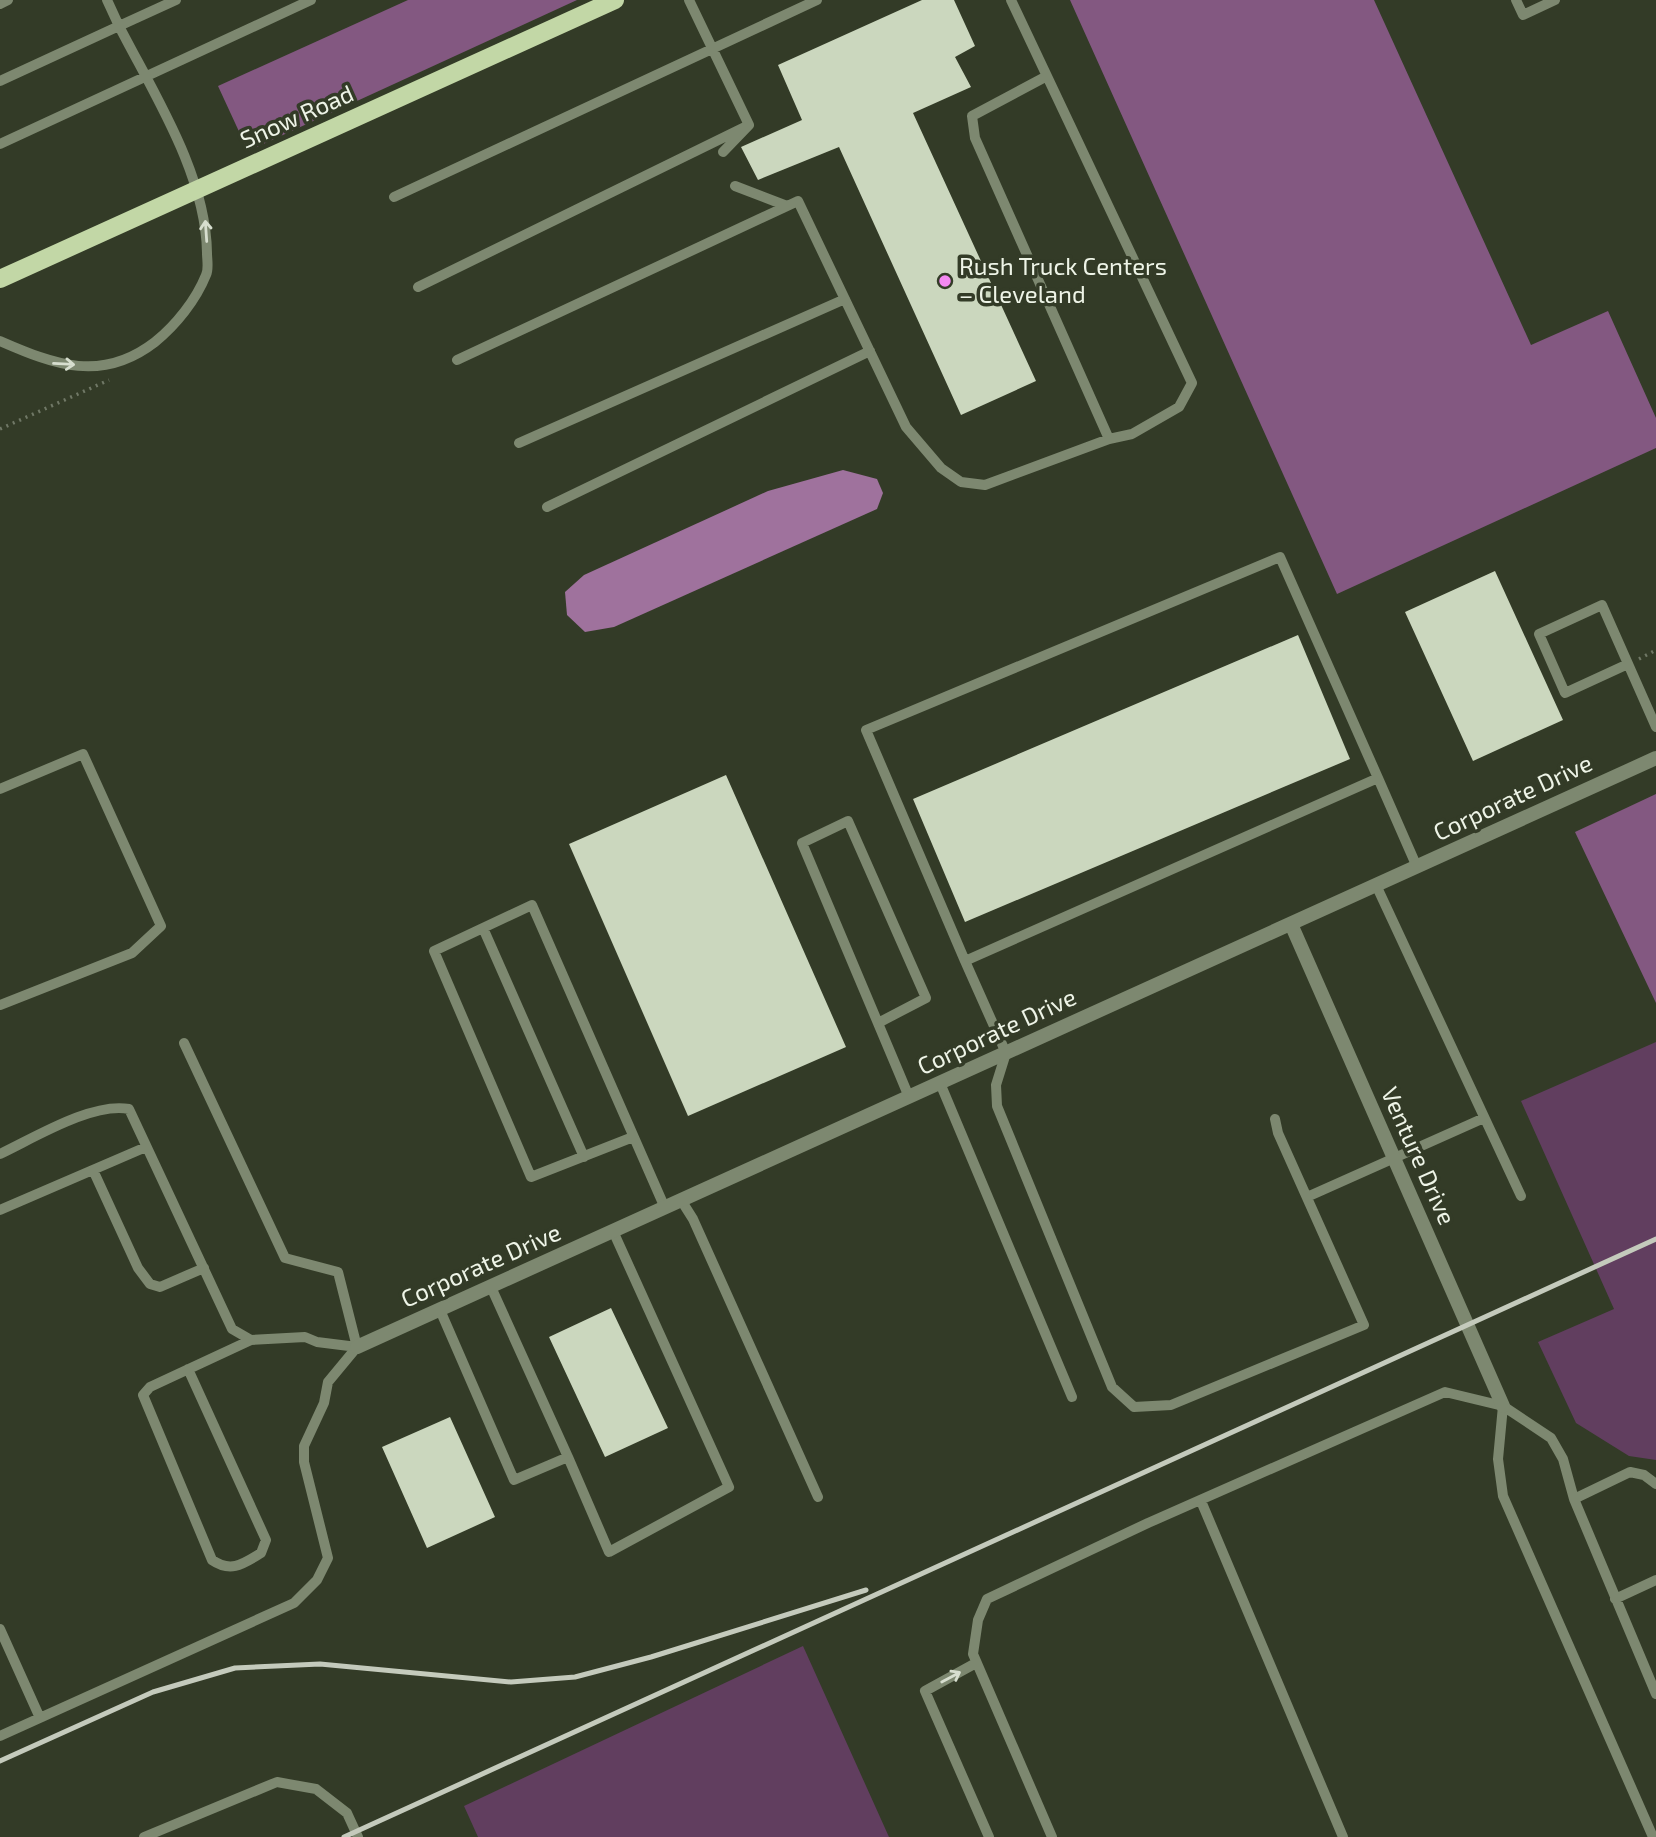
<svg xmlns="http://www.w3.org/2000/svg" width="1656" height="1837" font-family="'Exo 2',sans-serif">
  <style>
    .green { fill: #613e5f }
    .forest { fill: #835881 }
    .water { fill: #9f729d }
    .building { fill: #cbd7be }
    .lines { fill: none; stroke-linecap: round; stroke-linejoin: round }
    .path { stroke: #707866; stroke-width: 3.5; stroke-dasharray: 2 5; stroke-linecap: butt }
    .service { stroke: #7d8870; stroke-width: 10 }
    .minor { stroke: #7d8870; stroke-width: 14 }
    .primary { stroke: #c2d7a6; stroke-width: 18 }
    .rail { stroke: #c4cabc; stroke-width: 5 }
    .oneway { stroke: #d7decf }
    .poi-dot { fill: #f489f1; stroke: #333b27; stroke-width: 2.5 }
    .labels { text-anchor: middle; stroke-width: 7; stroke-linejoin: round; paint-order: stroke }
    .street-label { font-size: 24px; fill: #eef4e7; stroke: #333b27 }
    .poi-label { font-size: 24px; fill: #eef4e7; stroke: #333b27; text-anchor: start }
  </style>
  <rect width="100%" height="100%" fill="#333b27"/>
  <!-- green -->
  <path class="green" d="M1656 1042V1460L1629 1456 1576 1423 1538 1342 1614 1309 1521 1101Z
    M803 1646 889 1837H478L464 1806Z"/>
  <!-- forest -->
  <path class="forest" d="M408 0H577L248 151 218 86Z
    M1070 0H1374L1531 345 1608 311 1656 418V448L1337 594Z
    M1656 794V1003L1575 832Z"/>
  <!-- water -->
  <path class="water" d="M843 470 877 479 883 493 877 509 614 627 585 632 567 615 565 592 584 575 768 491Z"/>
  <!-- building -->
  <path class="building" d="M922 0H954L975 46 955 57 971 87 913 113 1036 381 961 415 839 147 758 180 741 147 802 120 778 65Z
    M1495 571 1563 720 1473 761 1405 612Z
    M1298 635 1350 759 965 922 913 799Z
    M726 775 846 1047 688 1116 569 844Z
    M611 1308 668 1428 605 1457 549 1337Z
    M450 1417 495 1517 427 1548 382 1447Z"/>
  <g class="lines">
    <!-- path -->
    <path class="path" d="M0 429 109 380
      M1639 659 1656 650"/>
    <!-- service -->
    <path class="service" d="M689 0 749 125 723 152
      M1516 0 1523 15 1555 0
      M0 4 8 0
      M1047 76 972 116 975 138 1109 439
      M0 81 119 26 107 0
      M0 144 311 0
      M735 186 787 206
      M394 197 817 0
      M418 287 749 125
      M0 341C55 365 102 383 155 342 176 325 196 300 206 275 209 269 207 260 207 253 206 175 155 96 119 26L176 0
      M457 360 798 201 906 427 941 468 961 482 985 485 1109 439 1132 434 1179 407 1192 383 1011 0
      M519 443 845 299
      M547 507 870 351
      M1628 664 1565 693 1539 634 1602 605 1656 727
      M0 789 83 754 161 926 132 953 0 1005
      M1376 885 1521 1196
      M483 928 584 1157
      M965 961 866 730 1280 557 1378 778
      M878 1023 926 998 848 821 802 843 899 1073 909 1097
      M184 1043 285 1258 338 1272 357 1347
      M940 1083 1072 1397
      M1275 1119 1278 1133 1364 1325 1171 1405 1134 1407 1112 1387 997 1106 996 1085 1006 1053 965 961 1378 778 1417 867
      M633 1137 531 1177 434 951 532 905 665 1208
      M0 1154C34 1138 92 1102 129 1109L232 1329 251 1340 305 1337 317 1342 357 1347
      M93 1170 138 1268 150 1284 160 1287 204 1268
      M1307 1197 1484 1118
      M681 1200 693 1219 818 1497
      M0 1210 146 1147
      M440 1310 514 1480 568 1457 491 1287
      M188 1369 266 1540 261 1553C243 1564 231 1573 212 1560L143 1395 150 1387 251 1340
      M1503 1406 1498 1459 1503 1496 1653 1837
      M568 1457 609 1552 729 1487 613 1231
      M1574 1499 1630 1472 1644 1475 1656 1484
      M1201 1501 1343 1837
      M1615 1599 1656 1580
      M0 1629 40 1718
      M976 1663 925 1691 989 1837
      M0 1736 294 1603 317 1580 328 1558 304 1462V1446L324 1403 328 1382 357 1347
      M144 1837 277 1782 316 1789 347 1813 358 1837
      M1052 1837 973 1654 978 1620 987 1599 1148 1523 1445 1392 1503 1406 1551 1438 1563 1459 1574 1499 1656 1694"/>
    <!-- minor -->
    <path class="minor" d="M1291 924 1503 1406
      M357 1347 1656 758"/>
    <!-- primary -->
    <path class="primary" d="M0 279 615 0"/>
    <!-- rail -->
    <path class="rail" d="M0 1761 153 1692 235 1668 320 1664 511 1682 575 1677 651 1657 866 1590
      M344 1837 1656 1239"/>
  </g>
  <!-- one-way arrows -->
  <defs><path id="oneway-shaft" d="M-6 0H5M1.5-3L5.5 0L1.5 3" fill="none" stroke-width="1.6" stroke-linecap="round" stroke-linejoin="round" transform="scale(1.75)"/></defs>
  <g class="oneway">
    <use href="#oneway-shaft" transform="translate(206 231) rotate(-94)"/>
    <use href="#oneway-shaft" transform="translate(64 364) rotate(3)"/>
    <use href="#oneway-shaft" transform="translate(951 1677) rotate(-28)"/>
  </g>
  <!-- markers -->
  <circle class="poi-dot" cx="945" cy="281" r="7"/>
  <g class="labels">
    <!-- street labels -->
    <g class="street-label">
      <text transform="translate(297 117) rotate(-24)" y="8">Snow Road</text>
      <text transform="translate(1513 798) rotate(-25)" y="8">Corporate Drive</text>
      <text transform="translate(997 1032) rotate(-25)" y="8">Corporate Drive</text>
      <text transform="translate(1418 1156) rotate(66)" y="8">Venture Drive</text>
      <text transform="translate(481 1266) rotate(-24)" y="8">Corporate Drive</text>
    </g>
    <!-- poi labels -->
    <g class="poi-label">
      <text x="959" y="275">Rush Truck Centers<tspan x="959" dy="28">– Cleveland</tspan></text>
    </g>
  </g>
</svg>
